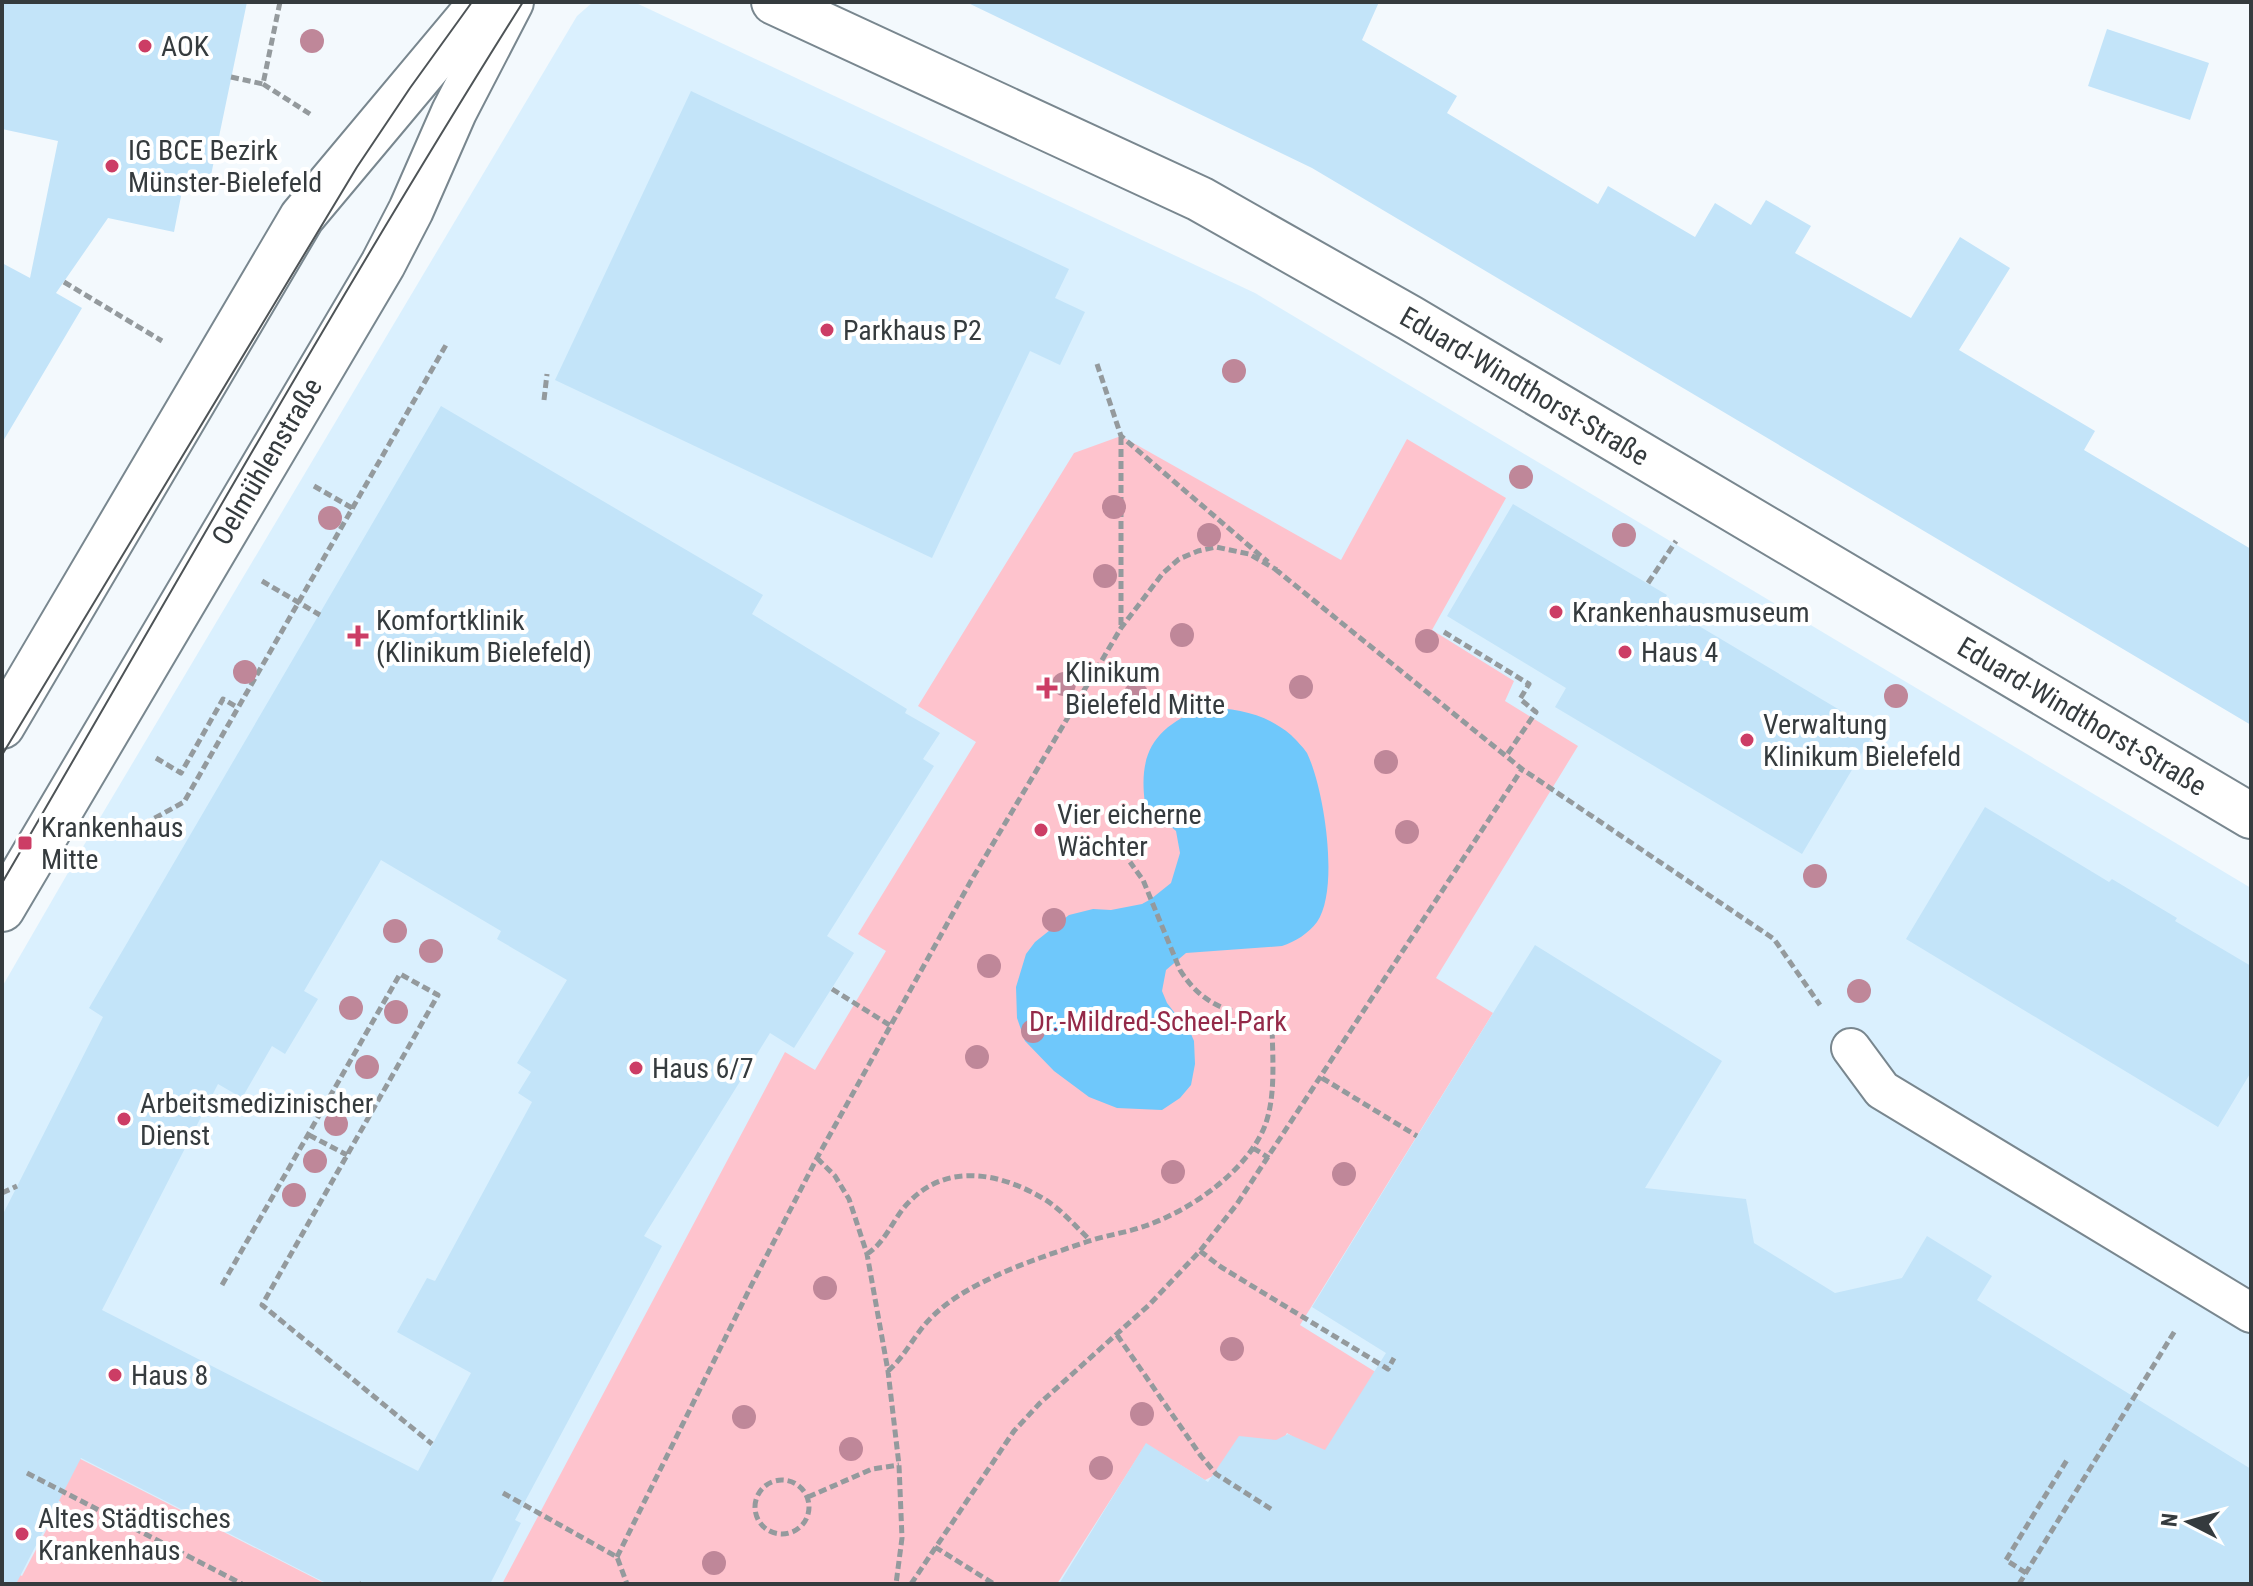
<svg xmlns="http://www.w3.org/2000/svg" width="2253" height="1586" font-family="'Roboto Condensed',sans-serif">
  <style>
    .built { fill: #daf0fe }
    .green { fill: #fec3cd }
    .water { fill: #6fc8fb }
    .building { fill: #c3e4f9; fill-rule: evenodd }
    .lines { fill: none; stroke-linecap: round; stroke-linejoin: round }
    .service-casing { stroke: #79878f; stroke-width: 42 }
    .minor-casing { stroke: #79878f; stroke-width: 48 }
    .tertiary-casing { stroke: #79878f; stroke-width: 48 }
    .path { stroke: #949a9d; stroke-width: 5; stroke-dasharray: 8 4; stroke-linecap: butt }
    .service { stroke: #fff; stroke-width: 38 }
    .minor { stroke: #fff; stroke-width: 44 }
    .tertiary { stroke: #fff; stroke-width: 44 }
    .tram { stroke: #4e5457; stroke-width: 2 }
    .tree { fill: #bf8799 }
    .poi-dot { fill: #cc3d65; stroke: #fff; stroke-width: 3 }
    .labels { text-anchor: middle; stroke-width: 8; stroke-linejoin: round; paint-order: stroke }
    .poi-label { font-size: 28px; fill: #353b3e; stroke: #fff; text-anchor: start }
    .street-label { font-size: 28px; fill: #353b3e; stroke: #fff }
    .park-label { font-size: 28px; fill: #942948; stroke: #fff }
  </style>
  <rect width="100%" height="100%" fill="#f3f9fd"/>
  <!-- built -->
  <path class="built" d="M593 2H634L1255 293 2251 888V1584H2V987L91 833 577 16Z"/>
  <!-- green -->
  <path class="green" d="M1121 436 1341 560 1407 439 1506 498 1432 630 1514 681 1505 701 1578 746 1436 978 1493 1013 1300 1325 1390 1381 1322 1455 1287 1433 1277 1450 1229 1468 1205 1480 1146 1444 1057 1584H502L785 1052 815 1070 886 951 858 934 976 742 918 706 1074 453Z
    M45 1441 326 1584H2V1566L22 1576 61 1502 24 1483Z"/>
  <!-- water -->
  <path class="water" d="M1205 707C1238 709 1265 713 1291 735 1296 740 1303 747 1307 753 1324 788 1340 889 1317 922 1309 933 1295 942 1282 946L1186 953 1166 970 1162 991 1167 1003 1191 1034 1194 1041 1195 1064 1191 1085 1180 1098 1162 1110 1117 1108 1089 1097 1054 1071 1025 1041 1017 1018 1016 987 1026 954 1035 942 1069 915 1093 909 1111 910 1142 904 1151 899 1171 883 1180 853 1176 831 1145 804C1138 751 1155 727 1205 707Z"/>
  <!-- building -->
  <path class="building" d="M2 2H247L210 180 185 176 174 232 108 218 56 293 82 308 2 443V263L30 278 58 141 2 129Z
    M966 2H1379L1362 40 1457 96 1447 113 1598 204 1608 186 1695 237 1715 203 1751 225 1766 200 1811 226 1795 253 1911 318 1960 237 2010 268 1959 350 2095 431 2084 450 2251 549V725L1312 168Z
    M2107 29 2209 63 2190 120 2088 86Z
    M691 91 1069 269 1055 298 1085 312 1060 365 1030 351 932 558 555 380Z
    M441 406 763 595 752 614 907 709 905 713 940 733 923 759 934 766 827 936 854 953 794 1048 770 1033 644 1236 662 1246 515 1520 521 1523 490 1584H328L81 1458 16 1584H2V1216L103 1017 89 1008ZM381 860 501 931 497 939 567 980 517 1063 531 1072 518 1093 532 1102 435 1281 427 1278 397 1332 471 1373 418 1471 102 1310 218 1084 242 1098 272 1046 285 1054 318 999 304 991Z
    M1513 504 1667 595 1662 604 1875 731 1802 854 1555 707 1566 688 1447 616Z
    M1985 807 2109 882 2112 879 2177 918 2175 921 2251 966V1072L2218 1127 1906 939Z
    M1535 945 1722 1061 1645 1188 1746 1199 1754 1243 1835 1293 1902 1278 1927 1236 1992 1276 1977 1300 2251 1469V1584H1059L1146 1443 1208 1482 1239 1436 1276 1440 1288 1434 1325 1450 1386 1353 1312 1307Z"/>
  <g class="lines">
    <!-- service casing -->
    <g class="service-casing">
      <path id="service" d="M1851 1048 1882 1090 2251 1313"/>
    </g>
    <!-- minor casing -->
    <g class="minor-casing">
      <g id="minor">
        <path id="s1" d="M774 2 1200 199 1410 318 2251 816"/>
      </g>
    </g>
    <!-- tertiary casing -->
    <g class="tertiary-casing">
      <g id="tertiary">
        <path d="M2 726 302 217 482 2"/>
        <path id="s2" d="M2 909 383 264 411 210 454 112 511 2"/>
      </g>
    </g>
    <!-- path -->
    <path class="path" d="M231 77 263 84 280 2
      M263 84 310 114
      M64 282 162 341
      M1097 364 1121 436 1268 562
      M544 400 547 374
      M1121 437V627
      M314 486 352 508
      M1275 569 1522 769 1774 939 1820 1005
      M262 581 320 615
      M1648 583 1676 541
      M1444 632 1529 684 1520 699 1536 712 1506 756
      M156 758 181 773 223 699 237 707
      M144 824 184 802 446 345
      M832 989 891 1026
      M1322 1078 1417 1136
      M309 1135 347 1155
      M1253 1148 1269 1158
      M817 1158 835 1176 849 1199 867 1254 888 1371 899 1465 902 1538 896 1584
      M2 1193 17 1186
      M1200 1251 1221 1267 1388 1369 1394 1358
      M867 1254C887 1241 893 1218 909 1202 947 1162 1001 1173 1044 1199 1061 1209 1076 1227 1090 1240
      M222 1285 400 974 438 995 262 1305 432 1444
      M1117 1335 1201 1456 1216 1474 1271 1509
      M888 1371C902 1359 911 1342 922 1328 933 1314 948 1302 963 1293 1001 1270 1045 1256 1086 1242 1106 1235 1126 1233 1145 1226 1189 1211 1245 1173 1264 1128 1277 1097 1272 1053 1272 1020 1232 1013 1203 1007 1180 970L1143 880 1130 862
      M27 1473 242 1584
      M755 1507a27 27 0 1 1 54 0a27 27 0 1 1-54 0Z
      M503 1493 617 1557 627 1584
      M808 1497 872 1469 899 1465
      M935 1547 994 1584
      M617 1557 751 1286 817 1158 972 879 1121 628 1163 573 1179 559 1198 551 1216 547 1249 554 1277 570
      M2026 1573 2006 1560 2067 1460
      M361 1584 362 1583
      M911 1584 1014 1431 1040 1403 1149 1305 1200 1251 1237 1204 1522 769
      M2019 1584 2176 1329"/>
    <!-- service -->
    <use href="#service" class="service"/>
    <!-- minor -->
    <use href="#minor" class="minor"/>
    <!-- tertiary -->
    <use href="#tertiary" class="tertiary"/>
    <!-- tram -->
    <path class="tram" d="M2 755 357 167 410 88 472 2
      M2 883C174 588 341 291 523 2"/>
  </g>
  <!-- trees -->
  <g class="tree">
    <circle cx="312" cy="41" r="12"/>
    <circle cx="1234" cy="371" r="12"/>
    <circle cx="1521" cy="477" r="12"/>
    <circle cx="1114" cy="507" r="12"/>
    <circle cx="330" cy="518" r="12"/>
    <circle cx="1209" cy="535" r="12"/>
    <circle cx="1624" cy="535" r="12"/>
    <circle cx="1105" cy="576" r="12"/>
    <circle cx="1182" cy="635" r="12"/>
    <circle cx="1427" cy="641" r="12"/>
    <circle cx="245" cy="672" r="12"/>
    <circle cx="1064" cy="684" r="12"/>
    <circle cx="1301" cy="687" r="12"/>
    <circle cx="1136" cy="694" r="12"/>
    <circle cx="1896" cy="696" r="12"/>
    <circle cx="1386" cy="762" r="12"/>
    <circle cx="1407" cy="832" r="12"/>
    <circle cx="1815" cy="876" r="12"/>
    <circle cx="1054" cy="920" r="12"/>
    <circle cx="395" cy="931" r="12"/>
    <circle cx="431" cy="951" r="12"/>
    <circle cx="989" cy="966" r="12"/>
    <circle cx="1859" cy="991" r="12"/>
    <circle cx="351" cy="1008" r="12"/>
    <circle cx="396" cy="1012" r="12"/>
    <circle cx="1033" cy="1031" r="12"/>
    <circle cx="977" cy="1057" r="12"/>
    <circle cx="367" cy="1067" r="12"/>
    <circle cx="336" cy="1124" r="12"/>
    <circle cx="315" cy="1161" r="12"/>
    <circle cx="1173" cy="1172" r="12"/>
    <circle cx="1344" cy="1174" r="12"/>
    <circle cx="294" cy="1195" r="12"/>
    <circle cx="825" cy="1288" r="12"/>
    <circle cx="1232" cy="1349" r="12"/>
    <circle cx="1142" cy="1414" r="12"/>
    <circle cx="744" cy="1417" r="12"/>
    <circle cx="851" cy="1449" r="12"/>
    <circle cx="1101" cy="1468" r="12"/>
    <circle cx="714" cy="1563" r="12"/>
  </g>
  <!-- markers -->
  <g class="poi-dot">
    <circle cx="145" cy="46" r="8"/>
    <circle cx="112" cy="166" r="8"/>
    <circle cx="827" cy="330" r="8"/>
    <circle cx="1556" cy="612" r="8"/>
    <path d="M354 624h8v8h8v8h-8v8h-8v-8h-8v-8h8z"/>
    <circle cx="1625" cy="652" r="8"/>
    <path d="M1043 676h8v8h8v8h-8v8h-8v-8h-8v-8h8z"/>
    <circle cx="1747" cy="740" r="8"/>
    <circle cx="1041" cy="830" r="8"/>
    <rect x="17" y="835" width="16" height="16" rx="4"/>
    <circle cx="636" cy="1068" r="8"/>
    <circle cx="124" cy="1119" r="8"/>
    <circle cx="115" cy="1375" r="8"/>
    <circle cx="22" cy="1534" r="8"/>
  </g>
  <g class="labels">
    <!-- poi labels -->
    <g class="poi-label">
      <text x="161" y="56">AOK</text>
      <text x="128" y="160">IG BCE Bezirk<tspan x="128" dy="32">Münster-Bielefeld</tspan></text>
      <text x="843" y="340">Parkhaus P2</text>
      <text x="1572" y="622">Krankenhausmuseum</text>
      <text x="376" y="630">Komfortklinik<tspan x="376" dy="32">(Klinikum Bielefeld)</tspan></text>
      <text x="1641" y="662">Haus 4</text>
      <text x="1065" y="682">Klinikum<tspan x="1065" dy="32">Bielefeld Mitte</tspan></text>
      <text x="1763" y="734">Verwaltung<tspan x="1763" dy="32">Klinikum Bielefeld</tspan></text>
      <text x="1057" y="824">Vier eicherne<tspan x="1057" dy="32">Wächter</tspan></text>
      <text x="41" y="837">Krankenhaus<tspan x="41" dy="32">Mitte</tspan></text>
      <text x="652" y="1078">Haus 6/7</text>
      <text x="140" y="1113">Arbeitsmedizinischer<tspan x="140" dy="32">Dienst</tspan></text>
      <text x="131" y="1385">Haus 8</text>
      <text x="38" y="1528">Altes Städtisches<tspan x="38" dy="32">Krankenhaus</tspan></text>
    </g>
    <!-- street labels -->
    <g class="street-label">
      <text dy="10" stroke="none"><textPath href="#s1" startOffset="844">Eduard-Windthorst-Straße</textPath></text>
      <text dy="10" stroke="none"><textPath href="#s2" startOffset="520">Oelmühlenstraße</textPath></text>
      <text dy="10" stroke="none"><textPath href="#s1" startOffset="1492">Eduard-Windthorst-Straße</textPath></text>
    </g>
    <!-- park labels -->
    <g class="park-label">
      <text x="1158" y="1031">Dr.-Mildred-Scheel-Park</text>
    </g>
  </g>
  <!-- border -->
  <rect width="2253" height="1586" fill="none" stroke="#353b3e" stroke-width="8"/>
  <!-- north arrow -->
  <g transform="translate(2189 1522) rotate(276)" stroke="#ffffff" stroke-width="6" paint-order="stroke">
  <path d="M0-6L14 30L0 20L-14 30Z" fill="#353b3e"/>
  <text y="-12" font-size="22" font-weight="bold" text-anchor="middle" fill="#353b3e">N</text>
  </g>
</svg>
